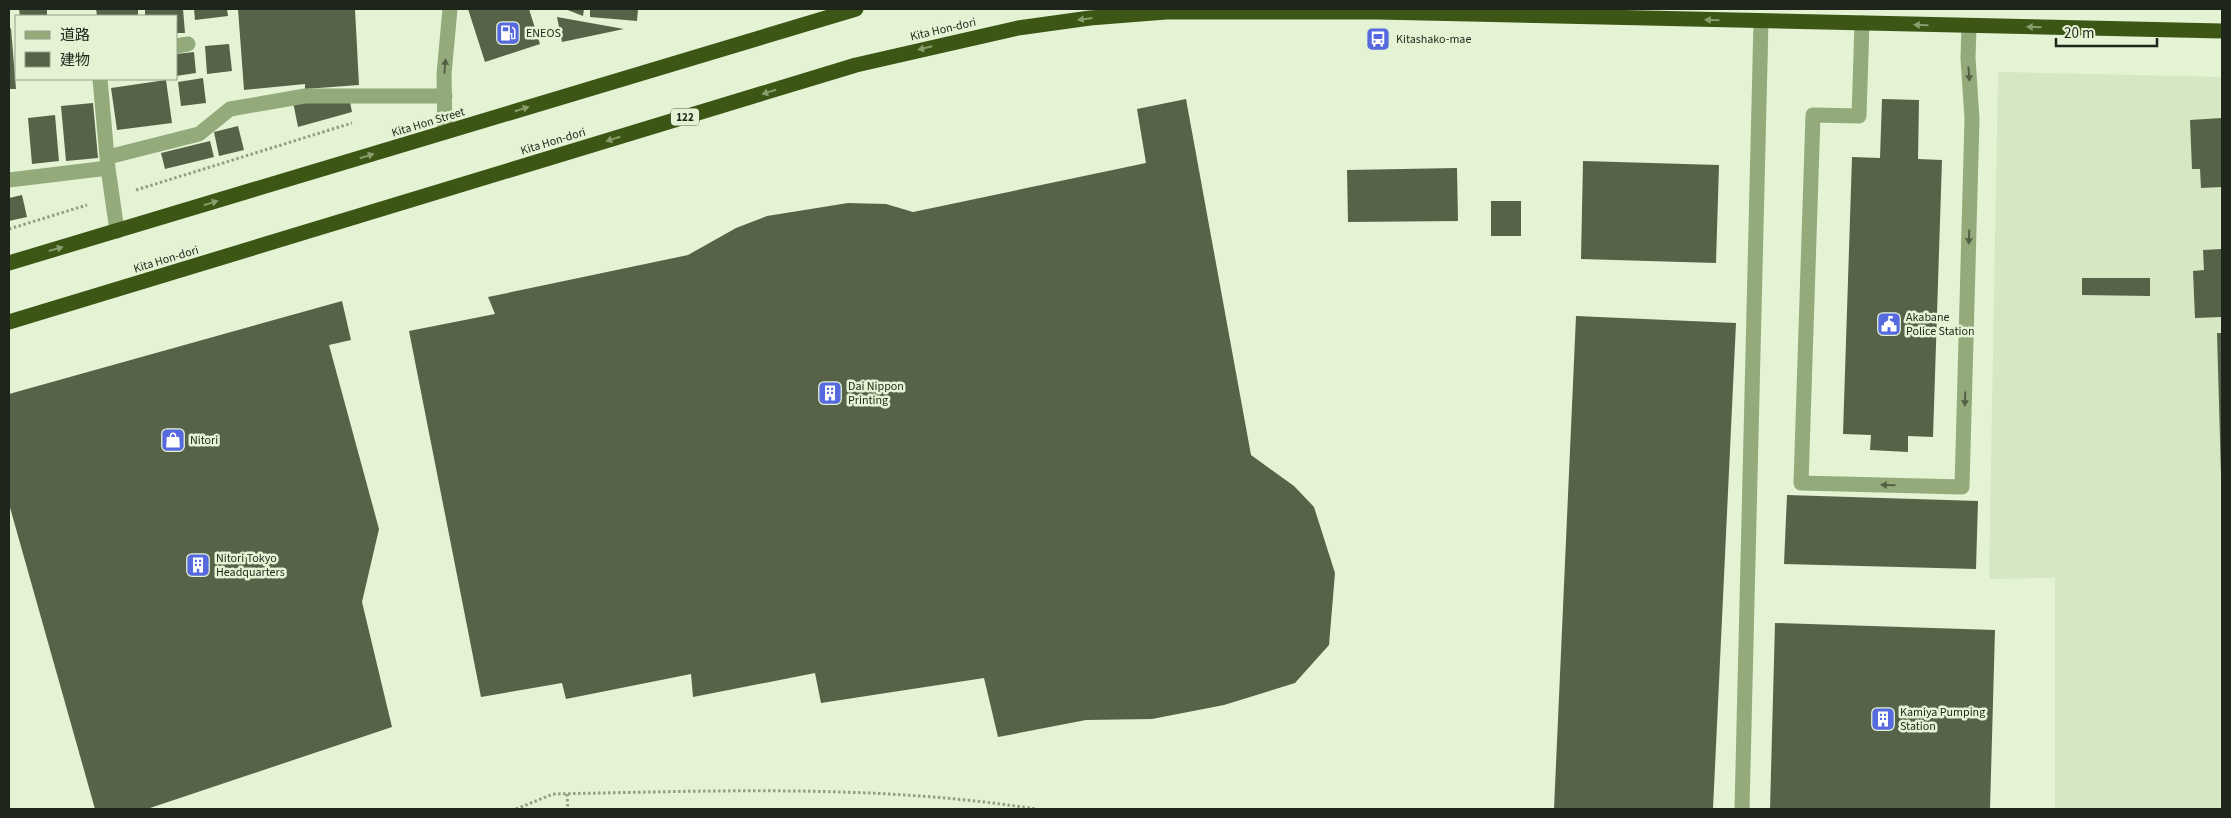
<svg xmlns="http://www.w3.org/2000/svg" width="2231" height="818" font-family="'Source Sans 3','Noto Sans JP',sans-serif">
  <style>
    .built { fill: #d5e7c3 }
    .building { fill: #576349 }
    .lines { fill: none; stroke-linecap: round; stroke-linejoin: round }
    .path { stroke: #939e88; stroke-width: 3; stroke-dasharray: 2.5 2.5; stroke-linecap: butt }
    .lane { stroke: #93aa7a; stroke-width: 15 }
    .street { stroke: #93aa7a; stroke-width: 15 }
    .highway { stroke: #3c5616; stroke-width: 15 }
    .oneway { fill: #889d6c }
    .oneway2 { fill: #536145 }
    .labels { text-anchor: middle; stroke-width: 5; stroke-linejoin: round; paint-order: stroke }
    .shield { fill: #e4f3d4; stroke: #5a6352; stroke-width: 1 }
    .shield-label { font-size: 11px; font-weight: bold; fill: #1f251a }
    .street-label { font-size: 12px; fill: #1f251a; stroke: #e4f3d4 }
    .poi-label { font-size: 12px; fill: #1f251a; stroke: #e4f3d4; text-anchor: start }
  </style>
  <rect width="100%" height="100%" fill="#e4f3d4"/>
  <!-- built -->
  <path class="built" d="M1998 72 2222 77V809H2055V578L1989 579Z"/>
  <!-- building -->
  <path class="building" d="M19 9H47V15L20 16Z
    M96 9H138V16H97Z
    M145 9H183L185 33H176V16H145Z
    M194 9H227L228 16 195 20Z
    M238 9H355L359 85 305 89V84L244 90Z
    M468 9H529L540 44 485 62Z
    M565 9H584L583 16Z
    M590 9H638L637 21 590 17Z
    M557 17 624 29 562 42Z
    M11 28 16 89H9V29Z
    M229 44 232 71 207 74 205 46Z
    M194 52 196 73 176 76V54Z
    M203 78 206 103 181 106 178 82Z
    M166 80 172 123 117 130 111 88Z
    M1186 99 1251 455 1294 486 1314 507 1335 573 1329 645 1295 683 1224 705 1152 719 1086 720 998 737 984 678 821 703 815 673 693 697 691 674 566 699 562 683 481 697 409 331 495 314 488 297 688 255 736 228 767 216 848 203 886 204 913 212 1146 163 1137 109Z
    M1882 99 1919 100 1918 159 1942 160 1933 437 1908 436V452L1870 450 1871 435 1843 434 1852 157 1880 158Z
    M293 102H350L352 112 298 127Z
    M93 103 98 158 66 161 61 106Z
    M55 115 59 161 32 164 28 118Z
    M2222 118V187L2201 188 2200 169H2192L2190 120Z
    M238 126 244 150 219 156 214 132Z
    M210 141 214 157 165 169 161 153Z
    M1583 161 1719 165 1716 263 1581 259Z
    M1457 168 1458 221 1348 222 1347 170Z
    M22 195 27 217 9 221V198Z
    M1491 201H1521V236H1491Z
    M2222 249V317L2195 318 2193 271 2204 270 2203 250Z
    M2082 278H2150V296L2082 295Z
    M342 301 351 340 329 345 379 529 362 602 392 727 147 809H95L9 504V394Z
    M1576 316 1736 323 1713 809H1554Z
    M2217 333H2222V475H2221Z
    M1787 495 1978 501 1976 569 1784 564Z
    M1775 623 1995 630 1990 809H1770Z"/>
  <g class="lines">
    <!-- path -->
    <path class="path" d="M136 190 352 123
      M9 229 87 205
      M567 794 568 809
      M516 809 553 794C714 791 876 784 1036 809"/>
    <!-- lane -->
    <path class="lane" d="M1862 23 1859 116 1813 115 1801 483 1962 487 1972 119 1968 58 1969 26
      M176 46 188 44
      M100 79 108 168 117 231
      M108 157 199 134 230 109 305 96H445
      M9 180 108 168
      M1742 809 1761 21"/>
    <!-- street -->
    <path class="street" d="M445 132 444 74 450 9"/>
    <!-- highway -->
    <path class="highway" d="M9 263 856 9
      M9 322 856 65 1018 28 1090 18 1166 12H1378L2222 31"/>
  </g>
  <!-- one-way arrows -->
  <defs><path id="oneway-solid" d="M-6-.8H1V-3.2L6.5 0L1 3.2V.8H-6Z" transform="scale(1.25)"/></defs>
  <g class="oneway">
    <use href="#oneway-solid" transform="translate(1085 19) rotate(173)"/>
    <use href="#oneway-solid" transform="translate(1712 20) rotate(-179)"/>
    <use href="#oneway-solid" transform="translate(1921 25) rotate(-179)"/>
    <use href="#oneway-solid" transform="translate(2034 27) rotate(-179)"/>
    <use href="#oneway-solid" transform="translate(925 48) rotate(166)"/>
    <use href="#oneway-solid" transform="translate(769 92) rotate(163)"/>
    <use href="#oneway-solid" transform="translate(522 109) rotate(-17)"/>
    <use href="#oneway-solid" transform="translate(613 139) rotate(163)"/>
    <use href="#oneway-solid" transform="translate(367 156) rotate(-17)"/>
    <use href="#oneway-solid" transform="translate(211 203) rotate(-17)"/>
    <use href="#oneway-solid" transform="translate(56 249) rotate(-16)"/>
  </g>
  <g class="oneway2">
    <use href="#oneway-solid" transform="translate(445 66) rotate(-85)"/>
    <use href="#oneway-solid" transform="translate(1969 74) rotate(86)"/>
    <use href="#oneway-solid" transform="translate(1969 237) rotate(92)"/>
    <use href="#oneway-solid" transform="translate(1965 399) rotate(92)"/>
    <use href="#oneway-solid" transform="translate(1888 485) rotate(-179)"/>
  </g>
  <!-- icons -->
  <defs>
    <g id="fuel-square" transform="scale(1.25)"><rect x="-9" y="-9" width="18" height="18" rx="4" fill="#5769df" stroke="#e4f3d4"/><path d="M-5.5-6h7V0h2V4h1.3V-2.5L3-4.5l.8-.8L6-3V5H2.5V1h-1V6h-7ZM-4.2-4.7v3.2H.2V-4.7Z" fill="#fff"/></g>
    <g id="bus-square" transform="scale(1.25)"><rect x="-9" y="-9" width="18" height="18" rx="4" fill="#5769df" stroke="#e4f3d4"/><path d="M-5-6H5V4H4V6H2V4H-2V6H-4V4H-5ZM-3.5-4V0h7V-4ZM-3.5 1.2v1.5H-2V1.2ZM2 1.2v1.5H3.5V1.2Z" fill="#fff"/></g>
    <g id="civic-square" transform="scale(1.25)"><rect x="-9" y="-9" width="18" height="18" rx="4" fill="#5769df" stroke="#e4f3d4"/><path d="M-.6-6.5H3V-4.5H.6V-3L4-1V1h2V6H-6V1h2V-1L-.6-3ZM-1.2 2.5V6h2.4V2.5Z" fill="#fff"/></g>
    <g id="building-square" transform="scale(1.25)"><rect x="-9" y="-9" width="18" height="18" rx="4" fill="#5769df" stroke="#e4f3d4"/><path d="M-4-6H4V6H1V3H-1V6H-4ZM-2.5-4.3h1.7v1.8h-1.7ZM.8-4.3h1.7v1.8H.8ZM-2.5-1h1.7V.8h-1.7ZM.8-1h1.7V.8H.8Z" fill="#fff"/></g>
    <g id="shop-square" transform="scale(1.25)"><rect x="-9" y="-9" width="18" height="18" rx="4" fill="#5769df" stroke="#e4f3d4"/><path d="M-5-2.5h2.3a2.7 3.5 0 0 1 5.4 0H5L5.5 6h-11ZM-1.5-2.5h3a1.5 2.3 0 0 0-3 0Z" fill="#fff"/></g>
  </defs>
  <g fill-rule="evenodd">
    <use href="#fuel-square" x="508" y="33"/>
    <use href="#bus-square" x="1378" y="39"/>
    <use href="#civic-square" x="1889" y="324"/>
    <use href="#building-square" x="830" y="393"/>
    <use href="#shop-square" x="173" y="440"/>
    <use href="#building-square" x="198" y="565"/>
    <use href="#building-square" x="1883" y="719"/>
  </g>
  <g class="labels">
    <!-- shield labels -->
    <rect class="shield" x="671" y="108.5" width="28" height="17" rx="4"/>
    <g class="shield-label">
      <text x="685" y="121">122</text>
    </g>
    <!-- street labels -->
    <g class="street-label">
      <text transform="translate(943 29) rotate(-13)" y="4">Kita Hon-dori</text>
      <text transform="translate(428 122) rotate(-17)" y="4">Kita Hon Street</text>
      <text transform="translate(553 141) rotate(-17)" y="4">Kita Hon-dori</text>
      <text transform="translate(166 259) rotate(-17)" y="4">Kita Hon-dori</text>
    </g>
    <!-- poi labels -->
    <g class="poi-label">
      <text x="526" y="37">ENEOS</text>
      <text x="1396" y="43">Kitashako-mae</text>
      <text x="1906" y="321">Akabane<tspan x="1906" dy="14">Police Station</tspan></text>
      <text x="848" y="390">Dai Nippon<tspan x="848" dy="14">Printing</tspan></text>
      <text x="190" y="444">Nitori</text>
      <text x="216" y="562">Nitori Tokyo<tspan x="216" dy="14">Headquarters</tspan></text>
      <text x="1900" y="716">Kamiya Pumping<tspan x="1900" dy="14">Station</tspan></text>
    </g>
  </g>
  <!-- border -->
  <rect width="2231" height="818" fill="none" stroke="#1f251a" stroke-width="20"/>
  <!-- legend -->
  <rect x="15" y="15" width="162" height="65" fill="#e4f3d4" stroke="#95a18a"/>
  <rect x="25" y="31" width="25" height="8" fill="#93aa7a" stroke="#95a18a"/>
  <text x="60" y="40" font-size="15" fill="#1f251a">道路</text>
  <rect x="25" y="52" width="25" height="15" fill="#576349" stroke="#95a18a"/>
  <text x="60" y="65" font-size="15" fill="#1f251a">建物</text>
  <!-- scale -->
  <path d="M2056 38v8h101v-8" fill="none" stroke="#1f251a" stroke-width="2.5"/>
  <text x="2064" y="38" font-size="15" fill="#1f251a" stroke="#e4f3d4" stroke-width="4" paint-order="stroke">20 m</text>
</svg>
